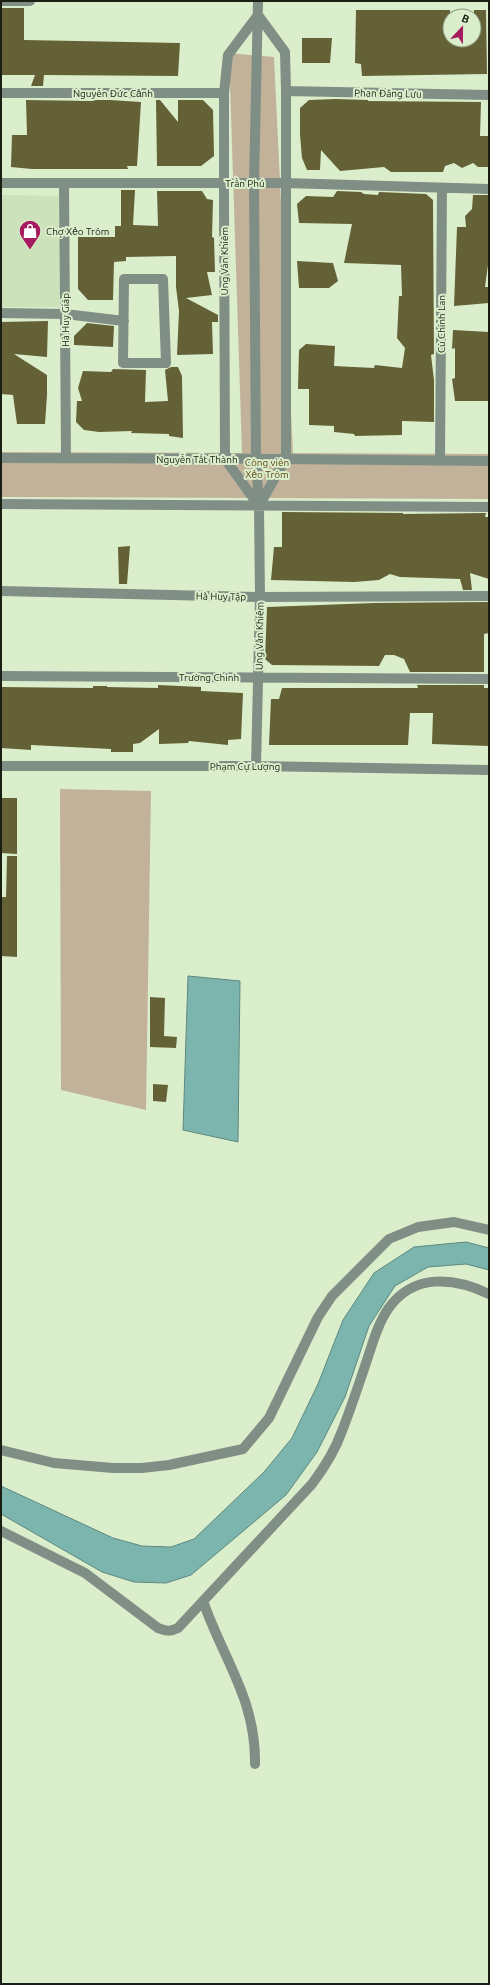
<svg xmlns="http://www.w3.org/2000/svg" width="490" height="1985" font-family="Ubuntu,sans-serif">
  <style>
    .built { fill: #cbe2bb }
    .green { fill: #c2b29a }
    .water { fill: #7cb5ad; stroke: #5e887f }
    .building { fill: #646137 }
    .lines { fill: none; stroke-linecap: round; stroke-linejoin: round }
    .minor { stroke: #808f85; stroke-width: 10 }
    .labels { text-anchor: middle; stroke-width: 4; stroke-linejoin: round; paint-order: stroke }
    .street-label { font-size: 10px; fill: #192013; stroke: #dbeecc }
    .poi-label { font-size: 10px; fill: #192013; stroke: #dbeecc; text-anchor: start }
    .park-label { font-size: 10px; fill: #624718; stroke: #dbeecc }
  </style>
  <rect width="100%" height="100%" fill="#dbeecc"/>
  <!-- built -->
  <path class="built" d="M1 195 59 196V307H1Z"/>
  <!-- green -->
  <path class="green" d="M229 53 274 57 293 453 489 454V499L1 497V452L242 453Z
    M60 789 151 791 146 1110 61 1090Z"/>
  <!-- water -->
  <path class="water" d="M188 976 240 981 238 1142 183 1130Z
    M466 1242 489 1248V1270L466 1264 428 1267 395 1286 369 1326 345 1397 317 1452 286 1495 191 1575 166 1583 134 1582 102 1572 1 1514V1486L113 1538 142 1546 171 1547 194 1539 264 1472 292 1438 318 1384 343 1320 374 1273 414 1247Z"/>
  <!-- building -->
  <path class="building" d="M1 8H24V40L180 43 178 76 44 75 43 86H31L35 75H1Z
    M356 10H450V40H474V10H486L487 74 362 76 361 64 355 63Z
    M302 38H332L330 63H302Z
    M336 99 368 100V101L481 102 480 136H488V167H478L473 163 462 168 454 163 445 166 443 172H391L384 167 340 171 321 150 320 170H307L302 158 300 135V108L309 100Z
    M26 100 92 101V100H110L141 102 137 166H127L128 169H32L11 167 12 135H27Z
    M156 100H160L178 122V100H203L213 110 214 156 201 166H157Z
    M121 190H135L133 225 158 226 157 191H202L207 199 213 200 212 237 214 238 215 272H207L212 295 186 298 218 315V322H212L213 354 177 355 179 311 176 287V256L126 257V261L114 262 113 300H88L78 289V237H115V226H121Z
    M337 191 361 192 364 194 378 195 379 192 426 194 433 200 434 354 431 355 434 380V422L402 421V435L355 436 354 434 334 432V426L309 425V389H298L299 350 306 344 335 346 334 366 374 368 375 365 402 368 405 348 397 338 399 296H402L401 265 344 263 352 224 299 223 297 204 306 196 333 197Z
    M473 195H489L488 265 485 287H489V303L454 306 457 227H466L465 216 472 209Z
    M297 261 333 263 338 281 329 288H299Z
    M48 321 47 357 14 354 47 375V395L45 424H17L13 395 1 394V322Z
    M87 323 114 326 113 347 74 345V336Z
    M453 330 489 332V401H455L452 379 455 378V348L452 349Z
    M171 367H178L182 376 183 438 169 436V434L131 433 132 431 99 432 84 430 76 422 77 401H82L78 388 83 371 111 372 113 369 146 370 145 402 168 401 165 370Z
    M282 512 403 513V514L486 513 485 517H489V579L470 573 472 590H463L460 579 400 577 390 574 379 580 354 582 271 580 274 547H282Z
    M130 546 127 584H119L118 547Z
    M489 602V633L484 634V672H410L404 659 394 655H385L379 666 272 665 265 659 267 607 374 603Z
    M158 685 201 687V691L243 693 241 739 228 740V745L189 741 188 743 159 744V729L140 743 133 744V752H111V749L31 745V750L1 748V687L93 688V686H107V687L158 688Z
    M417 685H484V688H489V746L432 744 433 713H410L408 745H269L271 699H279L282 688H418Z
    M1 798H17V854L1 853Z
    M7 856H17V957L1 956V897H6Z
    M150 997 165 998 164 1036 177 1037 176 1048 150 1047Z
    M153 1084 168 1085 166 1102 153 1101Z"/>
  <g class="lines">
    <!-- minor -->
    <path class="minor" d="M1 1H30
      M258 15 228 55 224 93V198L225 459 259 506
      M258 15 285 52 286 91V458L259 506
      M286 91 489 95
      M1 93H224
      M1 183H285L489 189
      M64 183 66 458
      M124 279H163L166 363H123Z
      M1 313 65 314 124 321
      M1 458C164 458 326 459 489 461
      M440 460 442 188
      M1 504 489 507
      M1 591 260 597 489 596
      M1 676 489 679
      M1 766H256L489 770
      M256 766 260 597 259 506 256 458 254 183 258 1
      M1 1450 54 1463 113 1468H142L169 1465 243 1449 269 1418 318 1317 332 1296 389 1239 418 1227 454 1222 489 1230
      M1 1531 85 1573 158 1628C166 1631 170 1632 178 1628L312 1484C324 1468 335 1451 342 1431 351 1408 359 1384 367 1360 373 1342 378 1324 388 1309 413 1273 454 1277 489 1294
      M203 1601C223 1659 256 1699 255 1764"/>
  </g>
  <!-- icons -->
  <defs>
    <g id="shop-pin" transform="scale(1.15)"><path d="M0 17L-7.5 6A9.5 9.5 0 1 1 7.5 6Z" fill="#a61b5f" stroke="#dbeecc"/><path d="M-5-2.5h2.3a2.7 3.5 0 0 1 5.4 0H5L5.5 6h-11ZM-1.5-2.5h3a1.5 2.3 0 0 0-3 0Z" fill="#fff"/></g>
  </defs>
  <g fill-rule="evenodd">
    <use href="#shop-pin" x="30" y="231"/>
  </g>
  <g class="labels">
    <!-- street labels -->
    <g class="street-label">
      <text x="113" y="97">Nguyễn Đức Cảnh</text>
      <text transform="translate(388 93) rotate(1)" y="4">Phan Đăng Lưu</text>
      <text x="245" y="187">Trần Phú</text>
      <text transform="translate(224 261) rotate(-90)" y="4">Ung Văn Khiêm</text>
      <text transform="translate(65 320) rotate(-90)" y="4">Hà Huy Giáp</text>
      <text transform="translate(441 324) rotate(-90)" y="4">Cù Chính Lan</text>
      <text x="197" y="463">Nguyễn Tất Thành</text>
      <text transform="translate(221 596) rotate(1)" y="4">Hà Huy Tập</text>
      <text transform="translate(259 636) rotate(-89)" y="4">Ung Văn Khiêm</text>
      <text x="209" y="681">Trường Chinh</text>
      <text x="245" y="770">Phạm Cự Lượng</text>
    </g>
    <!-- poi labels -->
    <g class="poi-label">
      <text x="46" y="235">Chợ Xẻo Trôm</text>
    </g>
    <!-- park labels -->
    <g class="park-label">
      <text x="267" y="466">Công viên<tspan x="267" dy="12">Xẻo Trôm</tspan></text>
    </g>
  </g>
  <!-- border -->
  <rect width="490" height="1985" fill="none" stroke="#192013" stroke-width="4"/>
  <!-- north arrow -->
  <g transform="translate(462 28) rotate(22)"><circle r="19" fill="#dbeecc" stroke="#8d9c82"/>
  <path d="M0-3L7 15L0 10L-7 15Z" fill="#a61b5f"/>
  <text y="-6" font-size="11" font-weight="bold" text-anchor="middle" fill="#192013">B</text>
  </g>
</svg>
